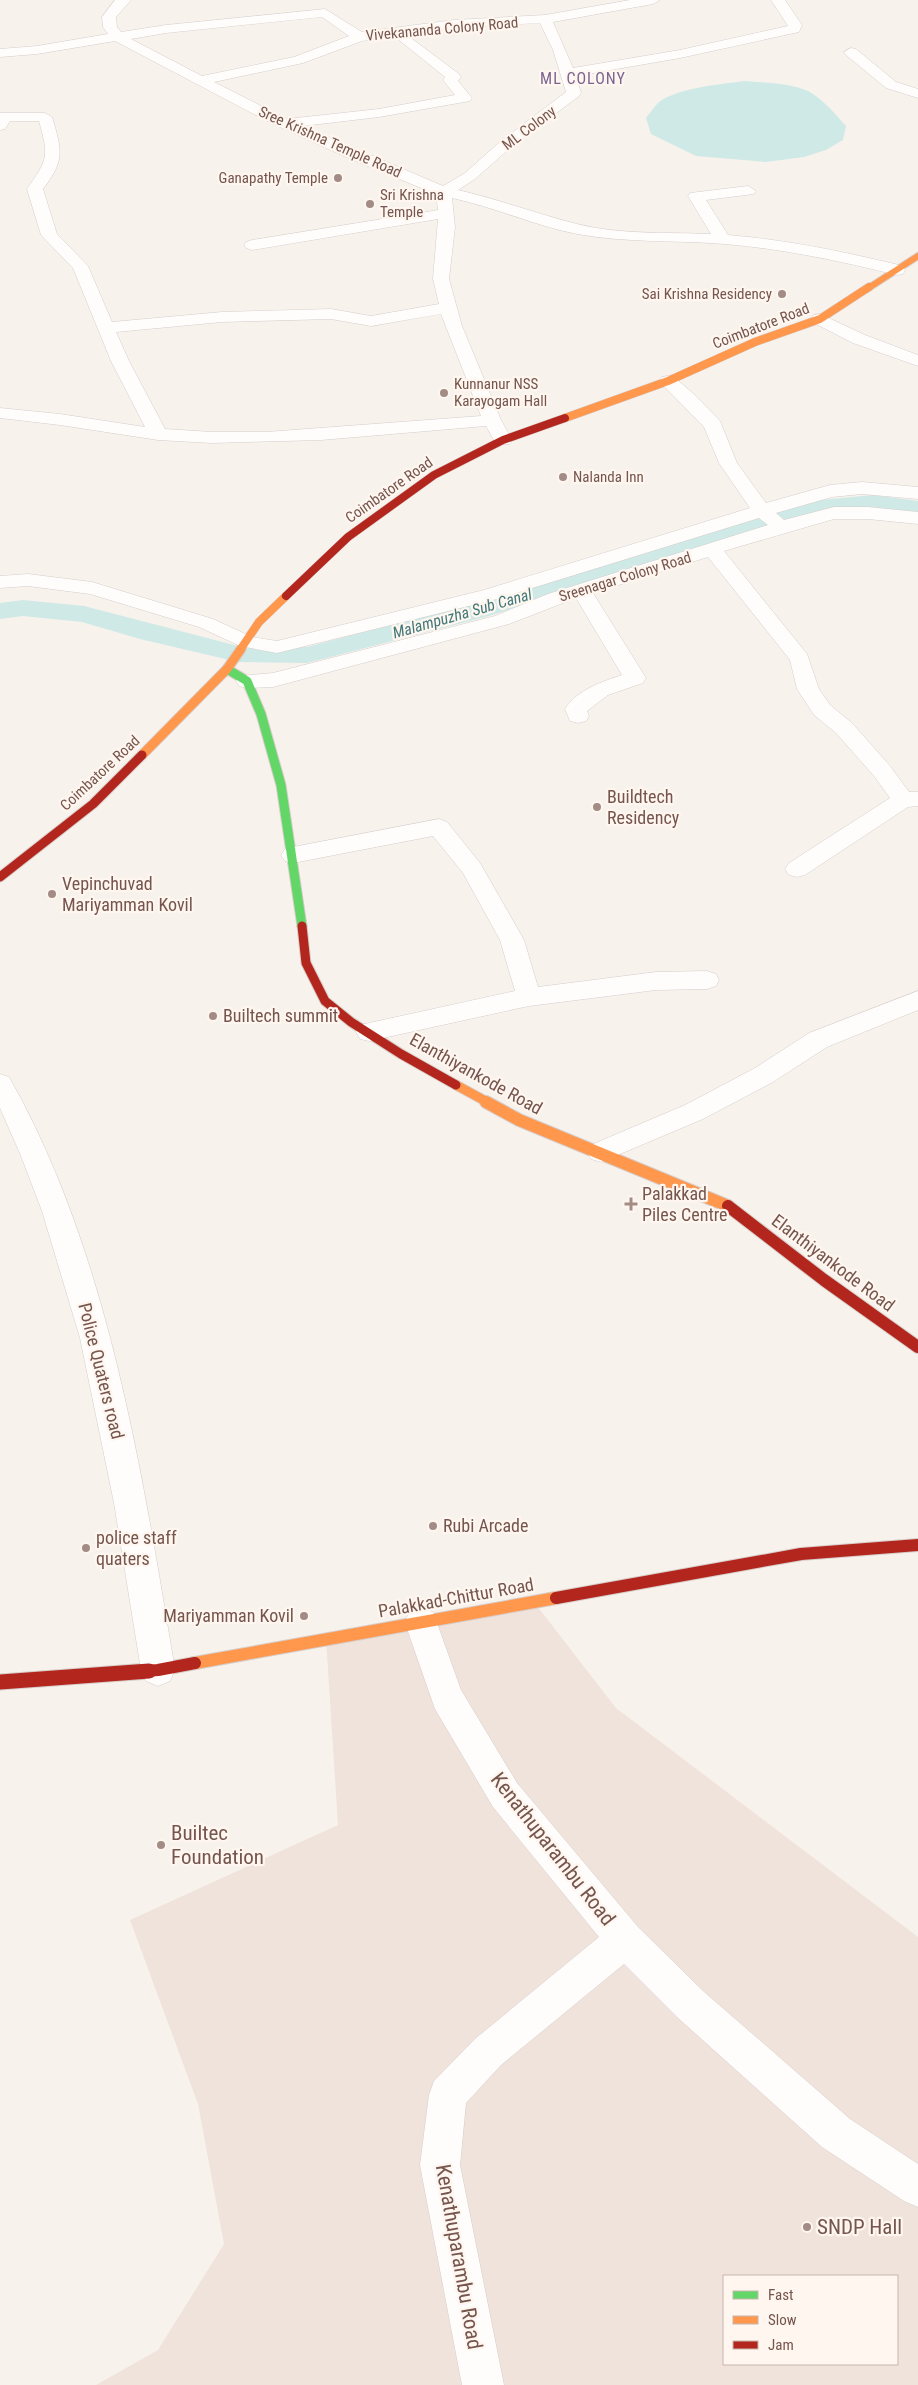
<svg xmlns="http://www.w3.org/2000/svg" width="918" height="2385" font-family="'Roboto Condensed',sans-serif">
  <style>
    .residential { fill: #f0e3db; fill-rule: evenodd }
    .water { fill: #cfe9e7 }
    .lines { fill: none; stroke-linecap: round; stroke-linejoin: round }
    .canal { fill: #cfe9e7; fill-rule: evenodd }
    .street-casing { stroke: #d6cdca; stroke-width: 1 }
    .fast-casing { stroke: #d7cdc9; stroke-width: 11 }
    .slow-far3-casing { stroke: #d7cdc9; stroke-width: 8 }
    .slow-far2-casing { stroke: #d7cdc9; stroke-width: 9 }
    .slow-far1-casing { stroke: #d7cdc9; stroke-width: 11 }
    .slow-casing { stroke: #d7cdc9; stroke-width: 14 }
    .jam-far3-casing { stroke: #d7cdc9; stroke-width: 9 }
    .jam-far2-casing { stroke: #d7cdc9; stroke-width: 11 }
    .jam-far1-casing { stroke: #d7cdc9; stroke-width: 14 }
    .jam-casing { stroke: #d7cdc9; stroke-width: 17 }
    .street { fill: #fefdfc; fill-rule: evenodd }
    .fast { stroke: #63d668; stroke-width: 9 }
    .slow-far3 { stroke: #ff974d; stroke-width: 6 }
    .slow-far2 { stroke: #ff974d; stroke-width: 8 }
    .slow-far1 { stroke: #ff974d; stroke-width: 9 }
    .slow { stroke: #ff974d; stroke-width: 12 }
    .jam-far3 { stroke: #b3261e; stroke-width: 8 }
    .jam-far2 { stroke: #b3261e; stroke-width: 9 }
    .jam-far1 { stroke: #b3261e; stroke-width: 12 }
    .jam { stroke: #b3261e; stroke-width: 15 }
    .poi-dot { fill: #a38c85; stroke: #fef6ef; stroke-width: 2 }
    .labels { text-anchor: middle; stroke-width: 4.5; stroke-linejoin: round; paint-order: stroke }
    .far-street-label { font-size: 15px; fill: #75554d; stroke: #fef6ef }
    .far-poi-label { font-size: 15px; fill: #75554d; stroke: #fef6ef; text-anchor: start }
    .far-neighbourhood-label { font-size: 16px; letter-spacing: 1px; fill: #7b6591; stroke: #fef6ef }
    .far-water-label { font-size: 16px; font-style: italic; fill: #41797a; stroke: #fef6ef }
    .poi-label { font-size: 18px; fill: #75554d; stroke: #fef6ef; text-anchor: start }
    .street-label { font-size: 18px; fill: #75554d; stroke: #fef6ef }
    .near-poi-label { font-size: 21px; fill: #75554d; stroke: #fef6ef; text-anchor: start }
    .near-street-label { font-size: 21px; fill: #75554d; stroke: #fef6ef }
  </style>
  <rect width="100%" height="100%" fill="#f8f2ed"/>
  <!-- residential -->
  <path class="residential" d="M534 1602 616 1708 918 1937V2385H96L158 2350 224 2244 198 2104 130 1920 338 1825 326 1638ZM724 2276H897V2364H724Z"/>
  <!-- water -->
  <path class="water" d="M745 81C766 83 789 83 808 91 823 99 835 114 846 126L843 140 826 150 804 157 766 162 696 156 651 134 646 118C650 113 654 107 658 103 675 88 723 84 745 81Z"/>
  <g class="lines">
    <!-- canal -->
    <path class="canal" d="M873 495 918 501V517L873 511 821 514 489 616 307 663 238 662 140 639 82 622 23 616 0 619V603L23 600 84 606 238 646 307 647 469 604 810 501Z"/>
    <!-- street casing -->
    <g class="street-casing">
      <path id="street" d="M115 0H131L116 17 117 27 121 32 166 25 325 9 362 32 454 20 545 15 630 0H660L653 4 553 22 573 68 680 50 788 26 771 0H785L802 25 799 32 680 58 576 76 581 93 579 96 511 147 475 179 458 190C498 199 537 214 577 224 620 235 667 232 711 234L688 196 690 193 748 186 756 191 754 194 706 200 728 235C788 240 845 252 903 266L905 270 903 274 897 275C840 261 784 249 725 244 675 240 626 243 577 234 536 226 494 207 452 198L455 227 449 279 462 326 501 420 512 440 510 444H496L486 426 321 440 212 443 158 440 60 425 0 418V408L60 414 145 427 111 361 73 268 41 235 27 189C48 159 49 157 39 121H10L5 129 0 130V113H45L52 117C62 150 65 161 43 189L57 234 88 266 112 322 222 312 331 309 371 316 439 304 433 279 438 219 252 250 246 248 244 245 246 242 252 240 438 210 436 194 348 158 269 122 115 41 37 54 0 57V49L37 46 108 34 103 27 102 17ZM322 17 349 36 294 57 202 76 131 39 166 33ZM540 23 553 50 566 92 501 141 465 173 443 186 303 126 379 117 470 101 472 98 458 81 461 77 459 74 407 35 454 28ZM394 36 445 77 443 80 455 95 379 109 287 119 214 82 303 63 362 41ZM441 314 481 416 266 432H212L165 429 129 361 116 332 222 322 331 319 371 326Z
        M851 48 856 49 896 82 918 89V98L886 88 846 55 844 52Z
        M820 314 865 335 918 355V366L853 343 814 323 811 319 814 315Z
        M668 376 674 377 696 396 720 421 737 463 766 503 830 485 862 482 918 487V499L862 494 832 497 776 513 784 520 834 507H868L918 512V524L868 519H834L724 551 807 654 819 689 830 705 852 723 890 766 909 792H918V806L908 807 805 875 797 877 789 875 785 869 789 863 890 798 874 776 836 733 814 715 797 689 790 660 708 557 593 593 646 678 643 683 608 695 587 711 589 716 586 721 578 723 570 721 565 709C578 689 602 682 622 675L576 598 509 624 273 687 247 688 239 686 236 681 239 676 273 673 495 616 548 594 768 525 759 518 497 599 277 653 240 646 199 627 90 594 28 586 0 588V576L28 574 92 582 213 619 252 637 277 641 484 590 750 508 719 463 704 427 659 381 662 377Z
        M439 819 447 822 480 863 524 940 538 987 656 972 707 971 716 974 719 980 716 986 707 989 656 990 529 1006 369 1041 360 1039 356 1032 360 1025 515 991 500 940 463 873 433 836 293 863 285 861 281 855 285 849 293 847Z
        M918 991V1010L827 1047 773 1082 703 1119 601 1162 591 1159 587 1152 591 1145 685 1105 755 1068 809 1033Z
        M0 1074 9 1077C109 1253 142 1473 175 1670L170 1681 158 1686 146 1681 141 1670 114 1503 80 1338 42 1211 21 1156 0 1108Z
        M421 1608 433 1612 461 1690 517 1783 638 1927 703 1991 850 2119 918 2164V2207L904 2201 822 2147 677 2017 624 1964 501 2065 466 2103 460 2165 504 2385H462L420 2165 429 2095 434 2081 475 2039 599 1937 493 1807 435 1709 405 1623 409 1612Z"/>
    </g>
    <!-- fast casing -->
    <g class="fast-casing">
      <path id="fast" d="M227 669 247 681 261 714 281 785 302 926"/>
    </g>
    <!-- slow-far3 casing -->
    <g class="slow-far3-casing">
      <path id="slow-far3" d="M867 289 918 256"/>
    </g>
    <!-- slow-far2 casing -->
    <g class="slow-far2-casing">
      <path id="slow-far2" d="M565 418 668 381 755 342 820 319 869 287
        M240 650 259 622 286 596"/>
    </g>
    <!-- slow-far1 casing -->
    <g class="slow-far1-casing">
      <path id="slow-far1" d="M142 755 227 669 241 649
        M456 1085 489 1103"/>
    </g>
    <!-- slow casing -->
    <g class="slow-casing">
      <path id="slow" d="M486 1102 519 1120 728 1206
        M195 1663 556 1598"/>
    </g>
    <!-- jam-far3 casing -->
    <g class="jam-far3-casing">
      <path id="jam-far3" d="M286 596 348 537 434 475 503 440 565 418"/>
    </g>
    <!-- jam-far2 casing -->
    <g class="jam-far2-casing">
      <path id="jam-far2" d="M0 877 93 804 142 755
        M302 926 306 963 325 1001 351 1022 401 1054 456 1085"/>
    </g>
    <!-- jam-far1 casing -->
    <g class="jam-far1-casing">
      <path id="jam-far1" d="M728 1206 824 1280 918 1347
        M556 1598 801 1554 918 1545
        M132 1672 158 1670 195 1663"/>
    </g>
    <!-- jam casing -->
    <g class="jam-casing">
      <path id="jam" d="M0 1682 149 1671"/>
    </g>
    <!-- street -->
    <use href="#street" class="street"/>
    <!-- fast -->
    <use href="#fast" class="fast"/>
    <!-- slow-far3 -->
    <use href="#slow-far3" class="slow-far3"/>
    <!-- slow-far2 -->
    <use href="#slow-far2" class="slow-far2"/>
    <!-- slow-far1 -->
    <use href="#slow-far1" class="slow-far1"/>
    <!-- slow -->
    <use href="#slow" class="slow"/>
    <!-- jam-far3 -->
    <use href="#jam-far3" class="jam-far3"/>
    <!-- jam-far2 -->
    <use href="#jam-far2" class="jam-far2"/>
    <!-- jam-far1 -->
    <use href="#jam-far1" class="jam-far1"/>
    <!-- jam -->
    <use href="#jam" class="jam"/>
  </g>
  <!-- markers -->
  <g class="poi-dot">
    <circle cx="338" cy="178" r="5"/>
    <circle cx="370" cy="204" r="5"/>
    <circle cx="782" cy="294" r="5"/>
    <circle cx="444" cy="393" r="5"/>
    <circle cx="563" cy="477" r="5"/>
    <circle cx="597" cy="807" r="5"/>
    <circle cx="52" cy="894" r="5"/>
    <circle cx="213" cy="1016" r="5"/>
    <path d="M628.5 1196.5h5v5h5v5h-5v5h-5v-5h-5v-5h5z"/>
    <circle cx="433" cy="1526" r="5"/>
    <circle cx="86" cy="1548" r="5"/>
    <circle cx="304" cy="1616" r="5"/>
    <circle cx="161" cy="1845" r="5"/>
    <circle cx="807" cy="2227" r="5"/>
  </g>
  <g class="labels">
    <!-- far-street labels -->
    <g class="far-street-label">
      <text transform="translate(442 29) rotate(-5)" y="5">Vivekananda Colony Road</text>
      <text transform="translate(529 128) rotate(-37)" y="5">ML Colony</text>
      <text transform="translate(330 142) rotate(24)" y="5">Sree Krishna Temple Road</text>
      <text transform="translate(761 326) rotate(-21)" y="5">Coimbatore Road</text>
      <text transform="translate(389 490) rotate(-35)" y="5">Coimbatore Road</text>
      <text transform="translate(625 577) rotate(-17)" y="5">Sreenagar Colony Road</text>
      <text transform="translate(100 773) rotate(-43)" y="5">Coimbatore Road</text>
    </g>
    <!-- far-poi labels -->
    <g class="far-poi-label">
      <text x="328" y="183" text-anchor="end">Ganapathy Temple</text>
      <text x="380" y="200">Sri Krishna<tspan x="380" dy="17">Temple</tspan></text>
      <text x="772" y="299" text-anchor="end">Sai Krishna Residency</text>
      <text x="454" y="389">Kunnanur NSS<tspan x="454" dy="17">Karayogam Hall</tspan></text>
      <text x="573" y="482">Nalanda Inn</text>
    </g>
    <!-- far-neighbourhood labels -->
    <g class="far-neighbourhood-label">
      <text x="583" y="84">ML COLONY</text>
    </g>
    <!-- far-water labels -->
    <g class="far-water-label">
      <text transform="translate(462 613) rotate(-16)" y="6">Malampuzha Sub Canal</text>
    </g>
    <!-- poi labels -->
    <g class="poi-label">
      <text x="607" y="803">Buildtech<tspan x="607" dy="21">Residency</tspan></text>
      <text x="62" y="890">Vepinchuvad<tspan x="62" dy="21">Mariyamman Kovil</tspan></text>
      <text x="223" y="1022">Builtech summit</text>
      <text x="642" y="1200">Palakkad<tspan x="642" dy="21">Piles Centre</tspan></text>
      <text x="443" y="1532">Rubi Arcade</text>
      <text x="96" y="1544">police staff<tspan x="96" dy="21">quaters</tspan></text>
      <text x="294" y="1622" text-anchor="end">Mariyamman Kovil</text>
    </g>
    <!-- street labels -->
    <g class="street-label">
      <text transform="translate(476 1074) rotate(29)" y="6">Elanthiyankode Road</text>
      <text transform="translate(833 1263) rotate(37)" y="6">Elanthiyankode Road</text>
      <text transform="translate(101 1371) rotate(76)" y="6">Police Quaters road</text>
      <text transform="translate(456 1598) rotate(-10)" y="6">Palakkad-Chittur Road</text>
    </g>
    <!-- near-poi labels -->
    <g class="near-poi-label">
      <text x="171" y="1840">Builtec<tspan x="171" dy="24">Foundation</tspan></text>
      <text x="817" y="2234">SNDP Hall</text>
    </g>
    <!-- near-street labels -->
    <g class="near-street-label">
      <text transform="translate(553 1849) rotate(52)" y="7">Kenathuparambu Road</text>
      <text transform="translate(459 2257) rotate(80)" y="7">Kenathuparambu Road</text>
    </g>
  </g>
  <!-- legend -->
  <rect x="723" y="2275" width="175" height="90" fill="#fef6ef" stroke="#c7b6ae"/>
  <rect x="733" y="2291" width="25" height="8" fill="#63d668" stroke="#c7b6ae"/>
  <text x="768" y="2300" font-size="15" fill="#75554d">Fast</text>
  <rect x="733" y="2316" width="25" height="8" fill="#ff974d" stroke="#c7b6ae"/>
  <text x="768" y="2325" font-size="15" fill="#75554d">Slow</text>
  <rect x="733" y="2341" width="25" height="8" fill="#b3261e" stroke="#c7b6ae"/>
  <text x="768" y="2350" font-size="15" fill="#75554d">Jam</text>
</svg>
